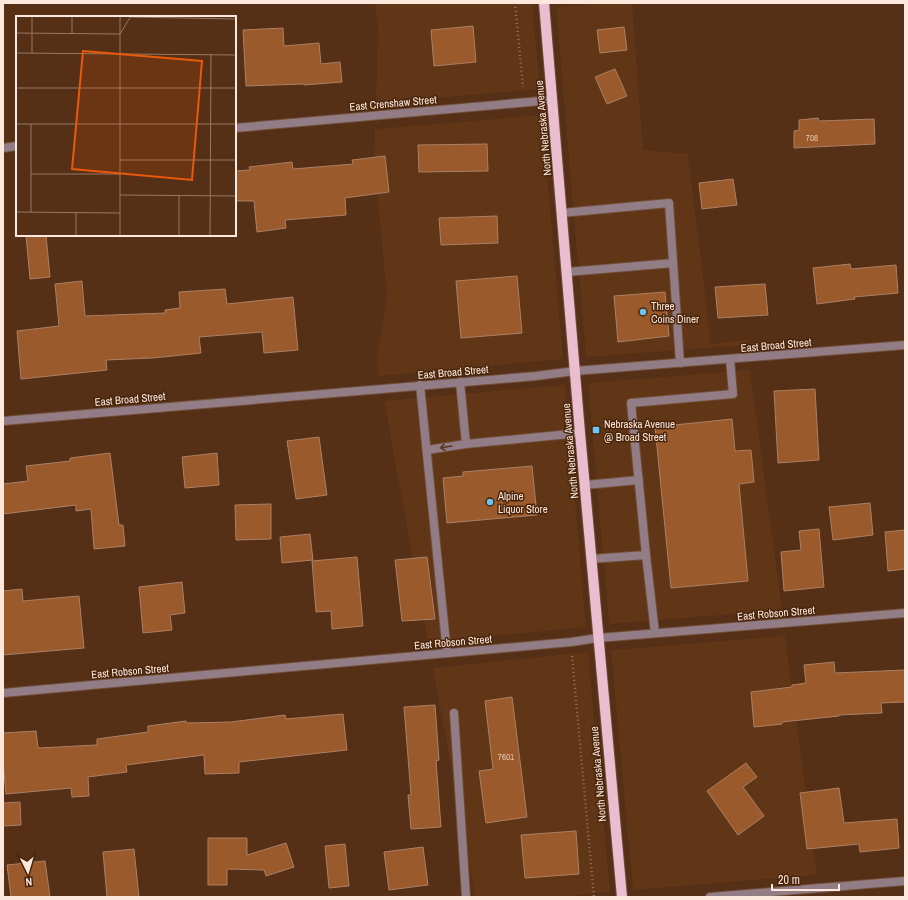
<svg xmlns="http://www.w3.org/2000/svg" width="908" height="900" font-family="'Archivo Narrow',sans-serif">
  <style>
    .built { fill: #613617 }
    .building { fill: #9b5a2c; stroke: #ab8065 }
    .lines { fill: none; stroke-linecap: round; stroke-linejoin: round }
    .service-casing { stroke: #704d36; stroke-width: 10 }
    .minor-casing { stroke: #704d36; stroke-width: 10 }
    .tertiary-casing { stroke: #704d36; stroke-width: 10 }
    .primary-casing { stroke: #704d36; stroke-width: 12 }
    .path { stroke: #91725e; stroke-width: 2.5; stroke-dasharray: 1 3; stroke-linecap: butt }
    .service { stroke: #927c85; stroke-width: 8 }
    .minor { stroke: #927c85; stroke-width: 8 }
    .tertiary { stroke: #927c85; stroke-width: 8 }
    .primary { stroke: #eabdcf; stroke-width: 10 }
    .oneway { stroke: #583623 }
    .poi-dot { fill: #6ac3f1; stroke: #49250b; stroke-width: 1.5 }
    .labels { text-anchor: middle; stroke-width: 3; stroke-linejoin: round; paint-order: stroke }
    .number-label { font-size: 9px; fill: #e4c4b0 }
    .street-label { font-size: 11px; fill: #fce8dc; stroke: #49250b }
    .poi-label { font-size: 11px; fill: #fce8dc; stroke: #49250b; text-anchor: start }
    .inset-road { fill: none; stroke: #987965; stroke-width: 1 }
    .view { fill: #e8590c; fill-opacity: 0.15; stroke: #e8590c; stroke-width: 2 }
    .inset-edge { fill: none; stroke: #fce8dc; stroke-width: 2 }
  </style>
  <rect width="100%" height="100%" fill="#552f16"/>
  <!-- built -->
  <path class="built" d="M375 3H532L540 89 376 103 378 26Z
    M607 3H632L643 150 688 154 711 344 746 340 747 345 586 357 556 7Z
    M542 115 563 359 379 376 376 360 387 296 374 160 375 129Z
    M750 370 782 610 609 624 588 383Z
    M565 385 586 627 428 642 384 401Z
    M785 636 817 875 633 890 611 650Z
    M588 652 610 892 557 897H475L433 668Z"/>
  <!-- building -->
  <path class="building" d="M473 26 476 62 434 66 431 30Z
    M624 27 627 50 600 53 597 30Z
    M283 28 284 46 319 43 321 64 340 62 342 82 304 85V84L246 86 243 30Z
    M615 69 627 96 607 104 595 77Z
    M818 118 819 121 874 119 875 144 794 148V131L799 130V120Z
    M487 144 488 171 419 172 418 145Z
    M385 156 389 192 345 198 346 215 285 220 286 228 257 232 254 201H235V171L250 170 249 167 292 162 293 169 353 164 352 160Z
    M733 179 737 205 702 209 699 183Z
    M497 216 498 243 441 245 439 218Z
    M26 235H46L50 277 30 279Z
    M850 264 851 269 896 265 898 293 854 297 855 299 817 304 813 268Z
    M517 276 522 333 461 338 456 281Z
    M82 281 85 316 165 313V310L180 308 179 292 225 289 227 304 293 297 298 350 264 353 262 332 199 337 201 353 153 358 106 360 107 370 21 379 17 331 59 326 55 284Z
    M765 284 768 315 718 318 715 287Z
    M665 292 669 336 618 342 614 296Z
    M815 389 819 460 778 463 774 391Z
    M732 419 735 451 751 450 754 482 739 484 748 581 671 588 655 427Z
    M319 437 327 495 296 499 287 441Z
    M110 453 119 525H123L125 546 94 549 91 509 76 511V505L3 514V484L28 481 26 466 70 461V458Z
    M217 453 219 485 185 488 182 457Z
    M532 466 537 515 447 523 443 478 463 476V472Z
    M870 503 873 535 833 540 829 507Z
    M271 504V539L236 540 235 505Z
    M819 529 824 587 784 591 781 552 801 550 799 531Z
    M905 530V569L888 571 885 532Z
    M310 534 313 560 282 563 280 537Z
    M357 557 363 626 332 629 331 611 316 612 312 561Z
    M427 557 435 619 402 621 395 560Z
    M182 582 185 613 170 615 172 630 143 633 139 587Z
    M22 589 23 601 79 596 84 648 3 655V591Z
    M834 662 835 673 905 670V702L881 703 882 713 839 715V716L782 722V724L754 727 751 692 792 687V685L806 683 804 665Z
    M512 697 527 817 486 823 479 771 493 769 485 701Z
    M435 705 439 760 436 761 441 827 411 829 408 795H411L404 707Z
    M343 714 347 750 239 762V773L205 774 204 755 126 765 127 772 88 777 89 796 72 797 71 788 6 794 3 762V733L36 731 38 748 97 745V739L148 732V726L186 721 187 723 231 722 285 715 286 719Z
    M746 763 757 777 743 787 764 816 738 835 707 791Z
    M839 788 844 823 897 819 899 848 860 852 859 844 807 849 800 793Z
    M20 802 21 825 3 826V803Z
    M576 831 579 874 525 878 521 835Z
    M208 838H247V855L286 843 294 867 266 876 264 870 227 869V885H208Z
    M345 844 349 886 329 888 325 846Z
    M423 847 428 885 389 890 384 852Z
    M134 849 139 897H107L103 852Z
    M45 861 50 897H11L7 865Z"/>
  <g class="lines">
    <!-- service casing -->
    <g class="service-casing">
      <path id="service" d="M562 213 669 203 680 363
        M567 272 673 263
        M460 382 466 444 580 433
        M420 385 447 653
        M427 450 466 444
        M585 485 639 480
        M646 555 655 633
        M591 559 646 555 631 403 733 394 730 359
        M454 713 466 897"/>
    </g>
    <!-- minor casing -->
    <g class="minor-casing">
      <path id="minor" d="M235 128 552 100
        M3 148 17 146
        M3 421 536 376 575 371
        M3 693 571 642 598 638 905 613
        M710 897 905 881"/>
    </g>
    <!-- tertiary casing -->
    <g class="tertiary-casing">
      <path id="tertiary" d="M575 371 905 345"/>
    </g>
    <!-- primary casing -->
    <g class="primary-casing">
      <path id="primary" d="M544 3 580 433 622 897"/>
    </g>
    <!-- path -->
    <path class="path" d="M515 3 523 87
      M572 656 594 897"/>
    <!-- service -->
    <use href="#service" class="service"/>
    <!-- minor -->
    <use href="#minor" class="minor"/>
    <!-- tertiary -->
    <use href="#tertiary" class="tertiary"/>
    <!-- primary -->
    <use href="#primary" class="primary"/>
  </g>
  <!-- one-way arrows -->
  <defs><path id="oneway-shaft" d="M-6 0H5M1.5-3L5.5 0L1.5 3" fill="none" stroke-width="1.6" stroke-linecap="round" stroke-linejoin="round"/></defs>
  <use class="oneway" href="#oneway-shaft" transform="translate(446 447) rotate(171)"/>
  <!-- markers -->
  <g class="poi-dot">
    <circle cx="643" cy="312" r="4"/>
    <rect x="592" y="426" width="8" height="8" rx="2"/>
    <circle cx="490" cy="502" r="4"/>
  </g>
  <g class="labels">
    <!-- number labels -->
    <g class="number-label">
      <text x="812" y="141">708</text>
      <text x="506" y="760">7601</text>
    </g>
    <!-- street labels -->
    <g class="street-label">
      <text transform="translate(393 103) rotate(-5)" y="4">East Crenshaw Street</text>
      <text transform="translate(543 128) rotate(-95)" y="4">North Nebraska Avenue</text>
      <text transform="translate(776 345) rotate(-5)" y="4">East Broad Street</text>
      <text transform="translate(453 372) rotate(-5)" y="4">East Broad Street</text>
      <text transform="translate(130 399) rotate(-5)" y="4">East Broad Street</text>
      <text transform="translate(570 451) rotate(-95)" y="4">North Nebraska Avenue</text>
      <text transform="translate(776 613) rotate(-5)" y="4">East Robson Street</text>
      <text transform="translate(453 642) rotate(-5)" y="4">East Robson Street</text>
      <text transform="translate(130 671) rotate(-5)" y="4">East Robson Street</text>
      <text transform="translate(598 774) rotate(-95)" y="4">North Nebraska Avenue</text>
    </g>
    <!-- poi labels -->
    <g class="poi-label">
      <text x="651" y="310">Three<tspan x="651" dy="13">Coins Diner</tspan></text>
      <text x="604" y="428">Nebraska Avenue<tspan x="604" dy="13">@ Broad Street</tspan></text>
      <text x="498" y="500">Alpine<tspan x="498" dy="13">Liquor Store</tspan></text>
    </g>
  </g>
  <!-- overview -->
  <g transform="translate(16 16)">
    <rect width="220" height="220" fill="#552f16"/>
    <path class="inset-road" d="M16 0V37M115 1 220 3M0 17 104 18 115 0M56 18V0M0 37 220 39M0 72H220M0 108H220M104 144H220M15 158H104M104 179 220 180M163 180V220M0 196 104 197M15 196V108M60 197V220M104 220V0M194 220 195 38"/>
    <path class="view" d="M67 35 186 45 176 164 56 153Z"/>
    <rect width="220" height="220" class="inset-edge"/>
  </g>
  <!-- border -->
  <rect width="908" height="900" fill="none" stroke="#fce8dc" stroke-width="8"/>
  <!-- north arrow -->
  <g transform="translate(28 872) rotate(175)" stroke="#49250b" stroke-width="3" paint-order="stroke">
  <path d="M0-3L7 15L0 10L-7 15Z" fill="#fce8dc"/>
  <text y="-6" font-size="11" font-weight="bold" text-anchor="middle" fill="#fce8dc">N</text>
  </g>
  <!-- scale -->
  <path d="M772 884v6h67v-6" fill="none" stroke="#fce8dc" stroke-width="2"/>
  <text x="778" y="884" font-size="12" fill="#fce8dc" stroke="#49250b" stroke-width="3" paint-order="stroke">20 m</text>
</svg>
